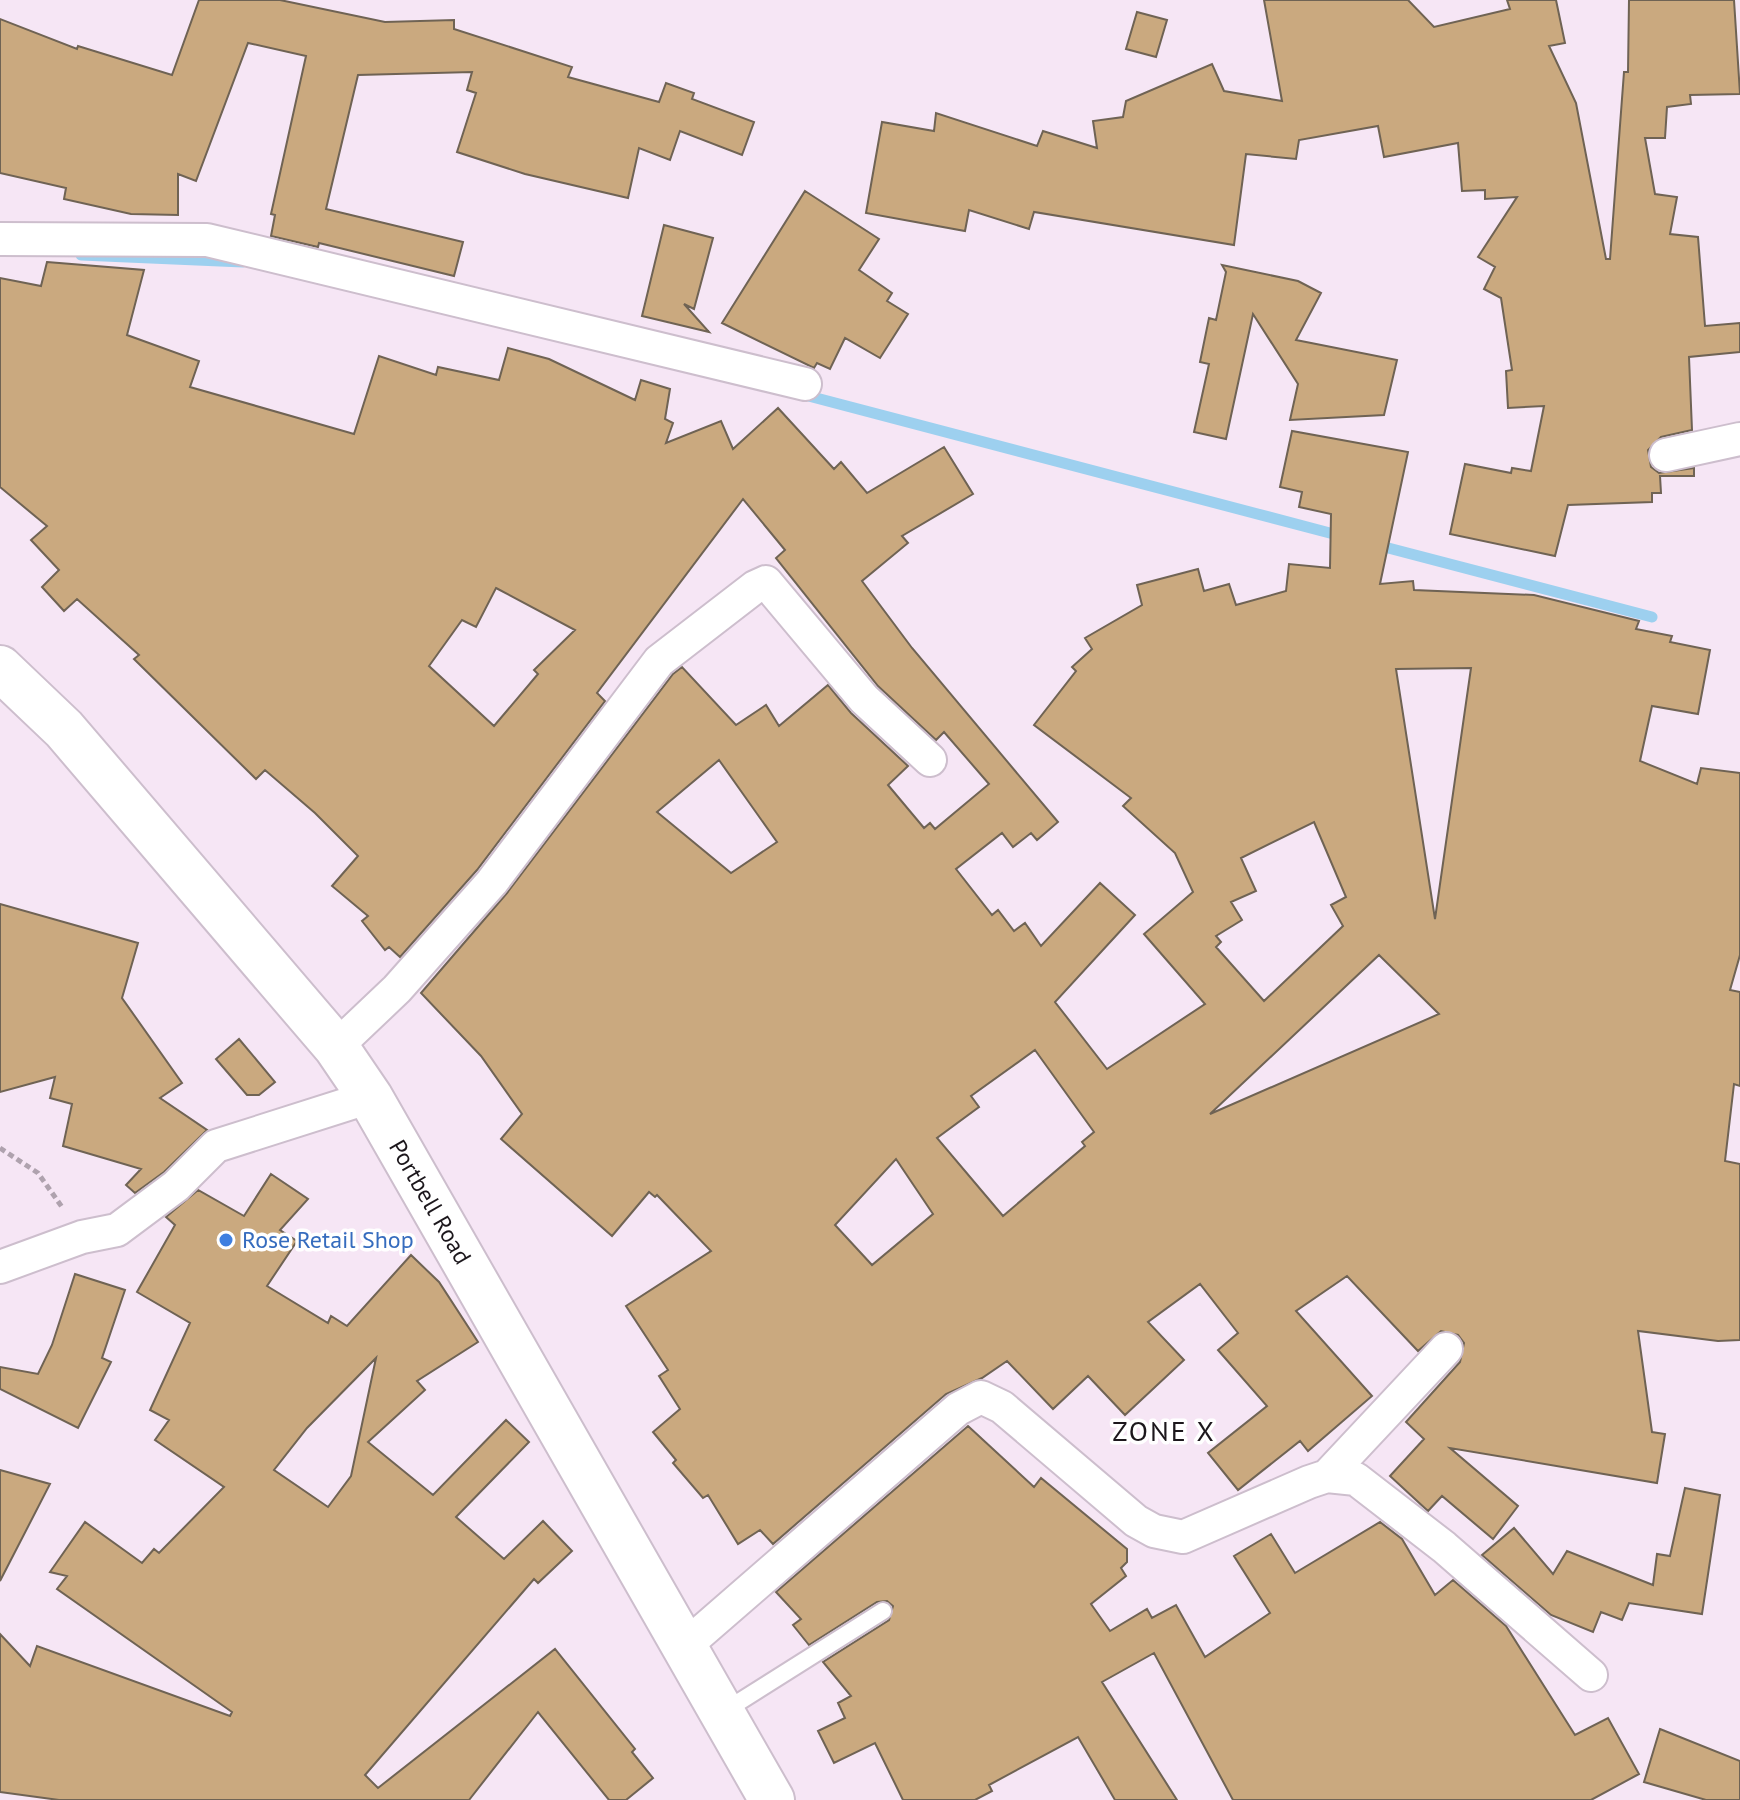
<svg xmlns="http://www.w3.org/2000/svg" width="1740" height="1800" font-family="'PT Sans',sans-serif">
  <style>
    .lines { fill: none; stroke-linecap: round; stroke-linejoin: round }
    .stream { stroke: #9dd0ef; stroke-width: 11 }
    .building { fill: #caa97f; stroke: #6f6354; stroke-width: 2; fill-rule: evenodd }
    .lane-casing { stroke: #cdbecd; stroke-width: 20 }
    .street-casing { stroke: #cdbecd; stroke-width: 36 }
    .secondary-casing { stroke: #cdbecd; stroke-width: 48 }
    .path { stroke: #afa2ae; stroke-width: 5; stroke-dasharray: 6 4; stroke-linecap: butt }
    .lane { stroke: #fff; stroke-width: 16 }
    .street { stroke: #fff; stroke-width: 32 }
    .secondary { stroke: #fff; stroke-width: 44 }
    .shop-dot { fill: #3f7fe0; stroke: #fff; stroke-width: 3 }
    .labels { text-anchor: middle; stroke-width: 7; stroke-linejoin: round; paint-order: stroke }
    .street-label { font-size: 24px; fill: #1c171c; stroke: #fff }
    .shop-label { font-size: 24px; fill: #366cbe; stroke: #fff; text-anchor: start }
    .quarter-label { font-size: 28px; letter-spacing: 2px; fill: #1c171c; stroke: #fff }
  </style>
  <rect width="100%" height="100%" fill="#f6e6f5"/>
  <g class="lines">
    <!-- stream -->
    <path class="stream" d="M81 255 243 262
      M801 394 1345 537
      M1373 544 1652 617"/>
  </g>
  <!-- building -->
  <path class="building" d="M199 0H280L385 22 454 20V29L572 67 568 77 659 102 666 83 694 93 692 99 754 122 742 155 680 131 670 160 639 148 628 198 525 174 457 152 476 93 467 90 472 72 358 75 326 209 463 242 454 276 319 243 318 247 271 236 275 215 271 214 306 56 248 43 196 181 178 174V215L131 214 64 199 66 188 0 173V19L77 49 78 46 172 75Z
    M1264 0H1408L1434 27 1510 9 1507 0H1556L1565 43 1549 46 1576 103 1606 259H1610L1624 72H1628L1629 0H1734L1740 94 1690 95 1691 104 1667 107 1665 138H1645L1655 194 1677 197 1670 234 1698 237 1705 326 1740 323V352L1689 357 1692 430 1661 437 1648 450 1651 467 1659 473 1694 468V476H1660L1661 493H1652V502L1568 505 1555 556 1450 534 1465 464 1511 473 1512 468 1531 471 1544 406 1508 408 1506 371 1512 370 1501 298 1484 289 1495 267 1478 257 1517 197 1485 199V190L1462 191 1458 143 1384 157 1378 126 1299 140 1296 159 1246 154 1234 245 1034 212 1029 229 969 210 965 231 866 213 882 122 934 131 936 113 1037 146 1043 131 1097 148 1093 121 1123 117 1126 101 1212 64 1224 91 1282 101Z
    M1137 12 1167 20 1156 57 1126 49Z
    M805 191 879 239 859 270 892 293 887 301 908 314 880 358 845 338 830 369 817 363 814 368 722 323Z
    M664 225 713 238 694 309 684 304 709 332 642 316Z
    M47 262 144 270 127 335 199 361 190 387 354 434 379 356 436 375 438 367 499 380 508 348 549 359 635 400 641 380 670 389 665 419 673 423 666 443 721 421 733 449 778 408 834 469 841 462 867 493 944 447 973 494 902 536 908 543 862 581 912 648 1058 822 1037 840 1031 833 1013 847 1002 833 956 869 992 915 998 910 1014 931 1025 923 1041 946 1100 883 1135 915 1055 1002 1107 1069 1205 1004 1144 934 1193 892 1175 853 1123 806 1131 798 1034 725 1076 671 1072 667 1092 649 1085 638 1142 605 1137 585 1198 569 1204 591 1229 584 1236 605 1286 591 1289 564 1330 568 1331 514 1299 507 1302 492 1280 487 1292 431 1408 452 1380 584 1413 581 1414 590 1534 595 1639 621 1636 629 1672 636 1670 642 1710 650 1698 714 1652 706 1640 761 1697 784 1701 768 1740 773V955L1730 990 1740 992V1086L1734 1084 1725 1161 1740 1164V1340L1718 1341 1638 1331 1652 1432 1665 1434 1657 1483 1450 1448 1518 1506 1493 1539 1442 1496 1428 1511 1390 1476 1424 1439 1406 1422 1460 1362 1464 1343 1458 1335 1441 1331 1418 1351 1347 1276 1296 1311 1372 1396 1308 1451 1300 1441 1238 1490 1208 1453 1267 1406 1218 1350 1238 1333 1200 1284 1148 1322 1184 1360 1125 1415 1088 1376 1053 1409 1007 1361 982 1378 946 1394 773 1544 760 1530 738 1544 708 1495 703 1498 673 1463 676 1460 653 1432 680 1409 659 1376 668 1370 626 1306 711 1251 657 1195 655 1197 649 1192 612 1236 501 1139 522 1114 481 1056 421 993 507 893 673 674 682 667 736 725 766 705 779 726 828 685 851 713 908 766 888 785 924 828 930 823 935 829 989 784 944 732 936 740 878 686 776 558 785 550 743 499 597 693 605 701 477 870 400 957 389 947 385 950 362 921 368 916 332 886 358 856 315 813 265 770 256 779 134 659 139 655 77 599 64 611 42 587 59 570 31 540 47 526 0 487V278L41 286ZM496 588 575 630 534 670 538 674 494 726 429 666 462 620 476 627ZM1471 668 1435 919 1396 669ZM719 760 777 842 731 873 657 812ZM1314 822 1346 897 1331 905 1343 926 1264 1001 1216 947 1221 942 1216 936 1242 920 1231 902 1256 891 1241 858ZM1379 955 1439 1014 1210 1114ZM1035 1050 1094 1132 1082 1142 1085 1146 1003 1216 937 1138 979 1107 971 1096ZM896 1159 933 1214 872 1265 835 1225Z
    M1222 265 1298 281 1321 293 1296 340 1397 360 1384 415 1290 420 1298 384 1253 314 1226 439 1194 432 1209 364 1200 362 1209 318 1216 320 1226 272Z
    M0 904 138 943 122 998 182 1083 160 1098 207 1130 164 1172 135 1193 126 1185 141 1169 63 1146 72 1104 50 1098 55 1077 0 1092Z
    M239 1039 275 1082 259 1095H247L216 1059Z
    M271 1174 308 1199 280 1230 297 1241 267 1286 328 1323 331 1316 347 1326 411 1255 439 1282 478 1342 417 1381 425 1390 368 1442 433 1495 506 1420 529 1442 456 1517 504 1559 543 1521 572 1551 538 1583 534 1579 365 1775 378 1788 555 1649 635 1749 632 1752 653 1778 626 1800H609L538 1712 469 1800H59L0 1792V1634L30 1666 37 1646 230 1716 232 1712 57 1589 67 1576 50 1572 85 1522 142 1563 154 1549 159 1553 224 1487 155 1440 169 1420 150 1410 190 1323 137 1292 175 1225 166 1217 198 1190 244 1216ZM376 1358 351 1476 328 1507 274 1470 307 1428Z
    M75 1274 125 1290 102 1358 111 1362 78 1428 0 1389V1367L38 1374 52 1345Z
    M968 1426 1034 1487 1041 1478 1127 1549V1562L1121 1568 1126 1576 1091 1604 1110 1631 1147 1609 1152 1618 1176 1605 1205 1657 1270 1613 1234 1556 1271 1534 1295 1573 1380 1522 1402 1539 1435 1595 1453 1580 1506 1626 1575 1735 1608 1718 1639 1774 1591 1800H1233L1154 1653 1102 1682 1177 1800H1115L1078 1737 989 1785 992 1791 975 1800H903L875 1743 834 1763 818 1731 845 1718 838 1703 851 1696 823 1662 889 1620 893 1606 887 1601 877 1602 809 1645 793 1625 801 1619 776 1592Z
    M0 1470 50 1484 0 1581Z
    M1685 1488 1720 1495 1702 1614 1629 1603 1622 1620 1601 1612 1593 1632 1551 1615 1482 1555 1514 1528 1553 1574 1567 1551 1653 1585 1657 1554 1670 1556Z
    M1660 1729 1740 1761V1800H1706L1644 1782Z"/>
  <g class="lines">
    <!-- lane casing -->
    <g class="lane-casing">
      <path id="lane" d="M723 1712 883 1611"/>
    </g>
    <!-- street casing -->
    <g class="street-casing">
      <path id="street" d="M0 239 207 240 805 384
        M1666 455 1740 439
        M336 1047 397 989 492 882 659 661 755 587 766 582 864 699 930 760
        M0 1267 82 1237 117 1230 176 1186 216 1146 370 1097
        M1327 1476 1446 1349
        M684 1647 958 1409 981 1397 1002 1407 1136 1521 1154 1531 1183 1537 1309 1482 1327 1476 1356 1479 1444 1547 1591 1675"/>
    </g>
    <!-- secondary casing -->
    <g class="secondary-casing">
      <path id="secondary" d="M0 668 64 729 336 1047 370 1097 772 1800"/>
    </g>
    <!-- path -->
    <path class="path" d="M0 1148 38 1173 62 1207"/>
    <!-- lane -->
    <use href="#lane" class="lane"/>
    <!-- street -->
    <use href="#street" class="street"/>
    <!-- secondary -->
    <use href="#secondary" class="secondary"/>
  </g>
  <!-- markers -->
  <circle class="shop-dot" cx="226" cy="1240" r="8"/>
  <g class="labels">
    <!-- street labels -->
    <g class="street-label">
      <text transform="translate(430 1202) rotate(60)" y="8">Portbell Road</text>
    </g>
    <!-- shop labels -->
    <g class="shop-label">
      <text x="242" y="1248">Rose Retail Shop</text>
    </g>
    <!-- quarter labels -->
    <g class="quarter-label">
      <text x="1164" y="1441">ZONE X</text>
    </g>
  </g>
</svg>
